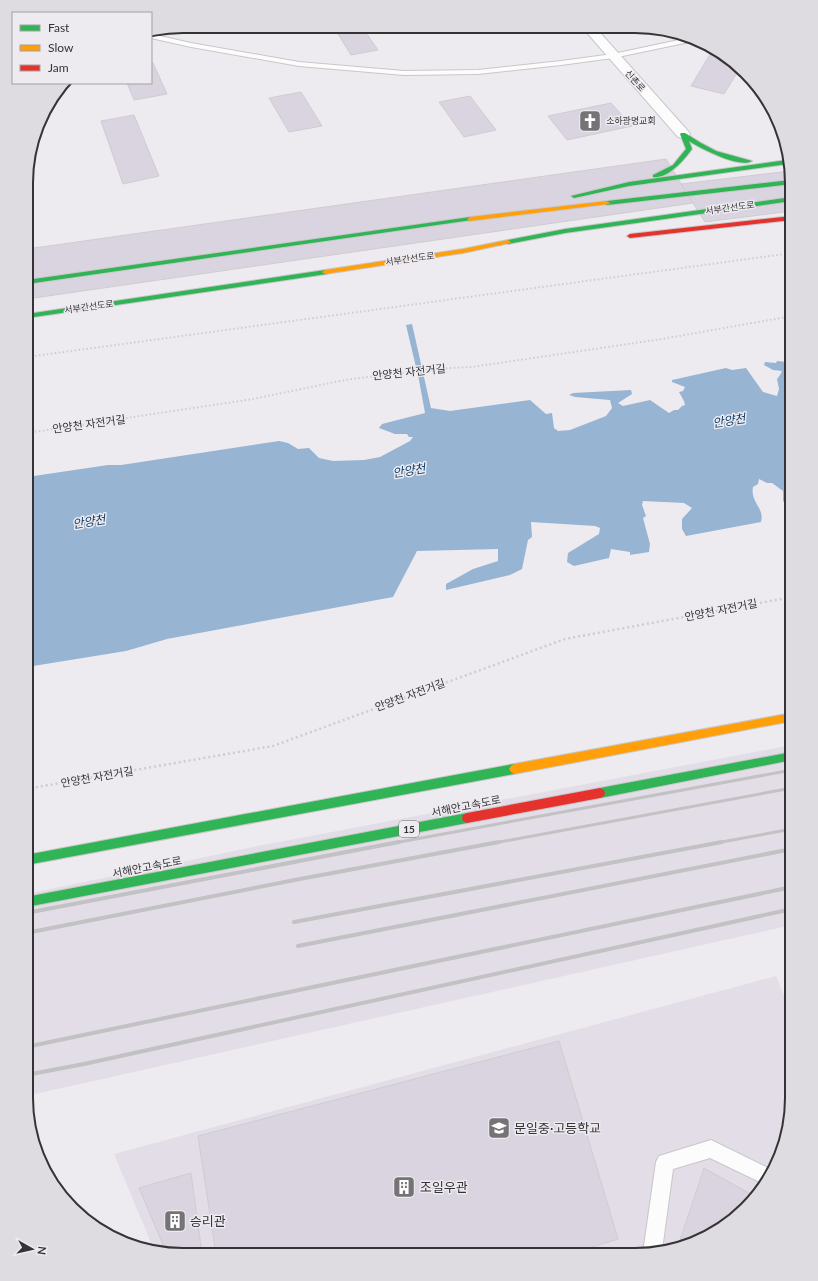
<svg xmlns="http://www.w3.org/2000/svg" width="818" height="1281" font-family="Lato,'Noto Sans KR',sans-serif">
  <style>
    .built { fill: #e2dde6 }
    .water { fill: #98b4d3 }
    .building { fill: #dad4e0; stroke: #cecdcf }
    .lines { fill: none; stroke-linecap: round; stroke-linejoin: round }
    .lane-casing { stroke: #c8c7ca; stroke-width: 2 }
    .street-casing { stroke: #c8c7ca; stroke-width: 2 }
    .fast-casing { stroke: #c8c7c9; stroke-width: 2 }
    .slow-casing { stroke: #c8c7c9; stroke-width: 2 }
    .jam-casing { stroke: #c8c7c9; stroke-width: 2 }
    .path-far1 { stroke: #cdcdcd; stroke-width: 2; stroke-dasharray: 1.5 2.5; stroke-linecap: butt }
    .path { stroke: #cdcdcd; stroke-width: 2.5; stroke-dasharray: 2 3; stroke-linecap: butt }
    .lane { fill: #fcfcfd; fill-rule: evenodd }
    .street { fill: #fcfcfd; fill-rule: evenodd }
    .fast { fill: #30b455; fill-rule: evenodd }
    .slow { fill: #ff9f0a; fill-rule: evenodd }
    .jam { fill: #e5322d; fill-rule: evenodd }
    .rail-far1 { stroke: #c2c2c4; stroke-width: 3 }
    .rail { stroke: #c2c2c4; stroke-width: 4 }
    .labels { text-anchor: middle; stroke-width: 3; stroke-linejoin: round; paint-order: stroke }
    .far-street-label { font-size: 9px; fill: #343335; stroke: #edeaf0 }
    .far-poi-label { font-size: 9px; fill: #343335; stroke: #edeaf0; text-anchor: start }
    .shield { fill: #edeaf0; stroke: #6c6a6d; stroke-width: 1 }
    .shield-label { font-size: 10px; font-weight: bold; fill: #343335 }
    .street-label { font-size: 11px; fill: #343335; stroke: #edeaf0 }
    .water-label { font-size: 12px; font-style: italic; fill: #113e67; stroke: #edeaf0 }
    .near-poi-label { font-size: 13px; fill: #343335; stroke: #edeaf0; text-anchor: start }
    .rim { fill: none; stroke: #343335; stroke-width: 2 }
  </style>
  <rect width="100%" height="100%" fill="#edebef"/>
  <!-- built -->
  <path class="built" d="M792 745V925L26 1096V894L258 846Z
    M776 976 792 1015V1108L784 1148 760 1193 731 1222 695 1243 635 1255 163 1254 155 1252 114 1154Z"/>
  <!-- water -->
  <path class="water" d="M412 324 431 408 450 411 530 400 546 414 552 413 554 428 558 431 570 430 606 416 612 408 610 400 575 397 569 395 573 393 631 390 632 394 618 403 623 406 650 400 669 413 674 410H678L682 406 685 405 684 401 679 392 683 391 685 387 672 382V380L726 368 732 370 746 368 763 392 777 396 779 389 777 379 780 375 782 371 773 370 764 365 765 362 776 363 777 361 787 362 788 360 786 358 790 359 792 361V510L783 501V491L772 483H767L759 479 758 484 753 487C750 502 765 508 761 522L686 536 682 529V519L692 508 684 503 643 501 642 505 646 516 643 518 650 544 649 552 630 555V552L611 549 609 558 574 566 567 562 568 553 599 534 600 528 595 526 531 522 532 537 528 540 522 569 510 575 446 590V584L473 569 498 561V549L417 551 393 597 167 639 126 651 27 667V477L108 465H121L279 441 288 443 298 449 309 448 319 458 333 461 364 460 380 457 410 441 413 437H409L407 434H395L379 428 382 424 425 413 419 380 406 325Z"/>
  <!-- building -->
  <path class="building" d="M183 26H207L208 27 181 33 178 27Z
    M333 26 362 27 378 50 351 55Z
    M712 51 722 54 730 58 740 68 724 94 691 86Z
    M151 63H153L167 94 134 100 127 83H151Z
    M301 92 322 126 289 132 269 98Z
    M470 96 496 130 464 137 439 102Z
    M611 103 632 126 567 140 548 116Z
    M134 115 159 176 123 184 101 121Z
    M666 159 693 203 27 299V249Z
    M790 171 792 183V211L705 222 681 184Z
    M559 1041 618 1239 566 1255 216 1254 198 1136Z
    M704 1168 756 1197 731 1222 695 1243 678 1246Z
    M191 1173 202 1254H167L139 1188Z"/>
  <g class="lines">
    <!-- lane casing -->
    <g class="lane-casing">
      <path id="lane" d="M151 34 191 43 299 62 404 71 478 70 561 61 613 54 693 37 699 40 613 58 561 65 478 74 404 75 299 66 191 47 151 38Z
        M711 1140 772 1170 764 1184 710 1158 673 1169 662 1250 643 1253 656 1162 659 1156Z"/>
    </g>
    <!-- street casing -->
    <g class="street-casing">
      <path id="street" d="M582 27H595L688 131 690 134 688 137 683 138 678 137Z"/>
    </g>
    <!-- fast casing -->
    <g class="fast-casing">
      <path id="fast" d="M681 133H685L701 143 716 151 752 161C740 169 700 148 689 141L692 149C684 160 668 179 653 177V175L673 165 686 149 680 134Z
        M787 160 788 164 629 186 574 198 571 196 629 182Z
        M791 180 792 184 607 205 604 203 607 201Z
        M792 197V201L565 233 508 244 505 242 508 240 565 229Z
        M470 217 472 218V220L27 284V280Z
        M325 270H327V274L27 318V314Z
        M792 752V760L600 798 596 796 595 793 596 790 600 788Z
        M514 764 517 766 519 769 517 772 514 774 26 865V855Z
        M467 813 471 815 472 818 471 821 467 823 26 907V897Z"/>
    </g>
    <!-- slow casing -->
    <g class="slow-casing">
      <path id="slow" d="M607 201 610 203 609 204 470 221 467 219 470 217Z
        M508 240 511 242 510 243 463 253 325 274 322 272 325 270 463 249Z
        M792 713V721L514 774 511 772 509 769 511 766 514 764Z"/>
    </g>
    <!-- jam casing -->
    <g class="jam-casing">
      <path id="jam" d="M792 216V220L630 238 627 236 630 234Z
        M600 788 604 790 605 793 604 796 600 798 467 823 463 821 462 818 463 815 467 813Z"/>
    </g>
    <!-- path-far1 -->
    <path class="path-far1" d="M27 357 792 253
      M27 433 253 399 345 380 431 369 472 367 662 339 792 316"/>
    <!-- path -->
    <path class="path" d="M26 789 273 746 565 639 792 597"/>
    <!-- lane -->
    <use href="#lane" class="lane"/>
    <!-- street -->
    <use href="#street" class="street"/>
    <!-- fast -->
    <use href="#fast" class="fast"/>
    <!-- slow -->
    <use href="#slow" class="slow"/>
    <!-- jam -->
    <use href="#jam" class="jam"/>
    <!-- rail-far1 -->
    <path class="rail-far1" d="M394 843 792 770
      M494 843 792 788
      M716 843 792 829"/>
    <!-- rail -->
    <path class="rail" d="M26 913 399 842
      M294 922 722 842
      M26 933 300 879 499 842
      M298 946 792 849
      M26 1047 792 887
      M26 1075 84 1064 792 909"/>
  </g>
  <!-- icons -->
  <defs>
    <g id="church-square" transform="scale(1.15)"><rect x="-9" y="-9" width="18" height="18" rx="4" fill="#757376" stroke="#edeaf0"/><path d="M-1.2-6h2.4v3.5h3.3v2.4h-3.3V6h-2.4V-.1h-3.3v-2.4h3.3Z" fill="#fff"/></g>
    <g id="school-square" transform="scale(1.15)"><rect x="-9" y="-9" width="18" height="18" rx="4" fill="#757376" stroke="#edeaf0"/><path d="M0-5L7-2L0 1L-7-2ZM-4 1L0 2.5L4 1V4Q0 6-4 4Z" fill="#fff"/></g>
    <g id="building-square" transform="scale(1.15)"><rect x="-9" y="-9" width="18" height="18" rx="4" fill="#757376" stroke="#edeaf0"/><path d="M-4-6H4V6H1V3H-1V6H-4ZM-2.5-4.3h1.7v1.8h-1.7ZM.8-4.3h1.7v1.8H.8ZM-2.5-1h1.7V.8h-1.7ZM.8-1h1.7V.8H.8Z" fill="#fff"/></g>
  </defs>
  <g fill-rule="evenodd">
    <use href="#church-square" x="590" y="121"/>
    <use href="#school-square" x="499" y="1128"/>
    <use href="#building-square" x="404" y="1187"/>
    <use href="#building-square" x="175" y="1221"/>
  </g>
  <g class="labels">
    <!-- far-street labels -->
    <g class="far-street-label">
      <text transform="translate(635 81) rotate(48)" y="3">신촌로</text>
      <text transform="translate(730 208) rotate(-8)" y="3">서부간선도로</text>
      <text transform="translate(410 259) rotate(-8)" y="3">서부간선도로</text>
      <text transform="translate(89 307) rotate(-8)" y="3">서부간선도로</text>
    </g>
    <!-- far-poi labels -->
    <g class="far-poi-label">
      <text x="606" y="124">소하광명교회</text>
    </g>
    <!-- shield labels -->
    <rect class="shield" x="399" y="821" width="20" height="16" rx="3"/>
    <g class="shield-label">
      <text x="409" y="833">15</text>
    </g>
    <!-- street labels -->
    <g class="street-label">
      <text transform="translate(409 372) rotate(-6)" y="4">안양천 자전거길</text>
      <text transform="translate(89 424) rotate(-8)" y="4">안양천 자전거길</text>
      <text transform="translate(721 610) rotate(-11)" y="4">안양천 자전거길</text>
      <text transform="translate(410 695) rotate(-20)" y="4">안양천 자전거길</text>
      <text transform="translate(97 777) rotate(-10)" y="4">안양천 자전거길</text>
      <text transform="translate(466 806) rotate(-11)" y="4">서해안고속도로</text>
      <text transform="translate(147 867) rotate(-11)" y="4">서해안고속도로</text>
    </g>
    <!-- water labels -->
    <g class="water-label">
      <text transform="translate(729 421) rotate(-9)" y="4">안양천</text>
      <text transform="translate(409 471) rotate(-9)" y="4">안양천</text>
      <text transform="translate(89 522) rotate(-9)" y="4">안양천</text>
    </g>
    <!-- near-poi labels -->
    <g class="near-poi-label">
      <text x="514" y="1133">문일중·고등학교</text>
      <text x="420" y="1192">조일우관</text>
      <text x="190" y="1226">승리관</text>
    </g>
  </g>
  <!-- crop -->
  <path d="M0 0H818V1281H0ZM183 33H635A150 150 0 0 1 785 183V1098A150 150 0 0 1 635 1248H183A150 150 0 0 1 33 1098V183A150 150 0 0 1 183 33Z" fill="#dedbe1" fill-rule="evenodd"/>
  <path class="rim" d="M183 33H635A150 150 0 0 1 785 183V1098A150 150 0 0 1 635 1248H183A150 150 0 0 1 33 1098V183A150 150 0 0 1 183 33Z"/>
  <!-- legend -->
  <rect x="12" y="12" width="140" height="72" fill="#edeaf0" stroke="#a3a1a5"/>
  <rect x="20" y="25" width="20" height="6" fill="#30b455" stroke="#a3a1a5"/>
  <text x="48" y="32" font-size="12" fill="#343335">Fast</text>
  <rect x="20" y="45" width="20" height="6" fill="#ff9f0a" stroke="#a3a1a5"/>
  <text x="48" y="52" font-size="12" fill="#343335">Slow</text>
  <rect x="20" y="65" width="20" height="6" fill="#e5322d" stroke="#a3a1a5"/>
  <text x="48" y="72" font-size="12" fill="#343335">Jam</text>
  <!-- north arrow -->
  <g transform="translate(32 1249) rotate(98)" stroke="#edeaf0" stroke-width="3" paint-order="stroke">
  <path d="M0-3L7 15L0 10L-7 15Z" fill="#343335"/>
  <text y="-6" font-size="11" font-weight="bold" text-anchor="middle" fill="#343335">N</text>
  </g>
</svg>
